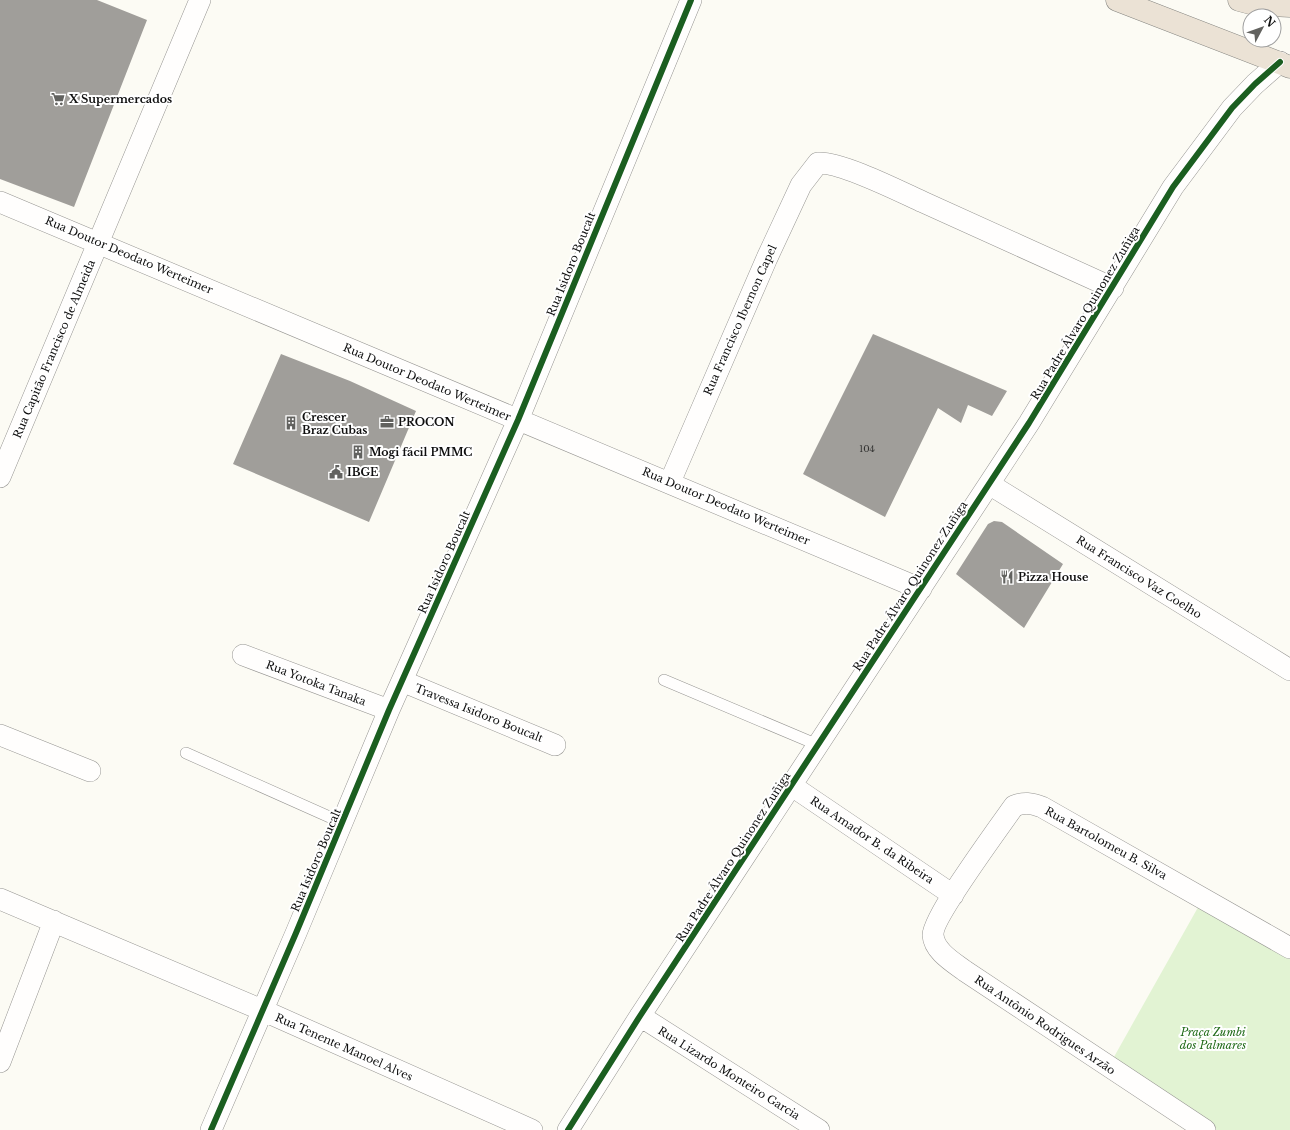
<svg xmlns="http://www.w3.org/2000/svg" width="1290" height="1130" font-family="'Libre Baskerville',serif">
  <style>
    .green { fill: #e2f3d3 }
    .building { fill: #a09e9a }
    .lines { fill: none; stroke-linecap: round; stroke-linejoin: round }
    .lane-casing { stroke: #969592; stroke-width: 12 }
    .street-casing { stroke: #969592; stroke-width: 22 }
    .highway-casing { stroke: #83837f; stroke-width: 23 }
    .lane { stroke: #fffefd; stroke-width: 11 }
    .street { stroke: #fffefd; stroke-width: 21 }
    .highway { stroke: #ebe2d5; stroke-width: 22 }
    .cycleway-casing { stroke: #fff; stroke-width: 8 }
    .cycleway { stroke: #1b5e20; stroke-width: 6 }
    .labels { text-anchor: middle; stroke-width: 4; stroke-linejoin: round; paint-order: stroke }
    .number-label { font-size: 9px; fill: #333332 }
    .poi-label { font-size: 11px; font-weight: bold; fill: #0f0f0f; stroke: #fff; text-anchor: start }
    .street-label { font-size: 11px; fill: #0f0f0f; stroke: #fff }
    .park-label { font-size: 11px; font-style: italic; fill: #226c1a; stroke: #fff }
  </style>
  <rect width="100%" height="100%" fill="#fcfbf4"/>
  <!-- green -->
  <path class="green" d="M1201 902 1290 958V1130H1211L1110 1064Z"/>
  <!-- building -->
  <path class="building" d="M0 0H97L147 20 74 207 0 179Z
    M873 334 1007 391 992 416 968 405 961 423 938 408 885 517 803 474Z
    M281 354 350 381 416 411 369 522 233 464Z
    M994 521 1002 522 1063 564 1024 628 956 574 988 524Z"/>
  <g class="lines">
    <!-- lane casing -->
    <g class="lane-casing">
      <path id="lane" d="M664 680 818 745
        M186 753 343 823"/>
    </g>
    <!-- street casing -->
    <g class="street-casing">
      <path id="street" d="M0 202 921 589
        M0 477 200 0
        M670 482 767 258 801 185 818 163C840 161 901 192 923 202 986 231 1050 259 1113 288
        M989 484 1290 670
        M243 655 389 710
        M402 681 555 745
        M0 735 90 771
        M792 786 953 895
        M0 899 262 1010 532 1130
        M640 1016 819 1130
        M0 1062 54 921
        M211 1130 296 933 389 710 518 420 691 0
        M568 1130 640 1016 1029 423 1173 187 1232 108 1255 84 1280 62
        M1205 1130 965 971C953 962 934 951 933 935 932 918 1000 826 1014 806 1024 802 1031 803 1042 807L1290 948"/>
    </g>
    <!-- highway casing -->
    <g class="highway-casing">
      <path id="highway" d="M1117 0 1290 67
        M1239 0 1254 4 1290 6"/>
    </g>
    <!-- lane -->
    <use href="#lane" class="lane"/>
    <!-- street -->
    <use href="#street" class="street"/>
    <!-- highway -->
    <use href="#highway" class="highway"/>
    <!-- cycleway casing -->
    <g class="cycleway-casing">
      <path id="cycleway" d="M211 1130 296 933 389 710 518 420 691 0
        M568 1130 640 1016 1029 423 1173 187 1232 108 1255 84 1280 62"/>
    </g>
    <!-- cycleway -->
    <use href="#cycleway" class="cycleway"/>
  </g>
  <!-- icons -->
  <defs>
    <g id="supermarket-bare" transform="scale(1.08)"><path d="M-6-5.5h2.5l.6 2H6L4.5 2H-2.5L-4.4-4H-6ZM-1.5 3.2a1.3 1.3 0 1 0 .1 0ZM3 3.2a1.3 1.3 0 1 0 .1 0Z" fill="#62625f" stroke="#fff" stroke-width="2.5" paint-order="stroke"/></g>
    <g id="office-bare" transform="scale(1.08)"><path d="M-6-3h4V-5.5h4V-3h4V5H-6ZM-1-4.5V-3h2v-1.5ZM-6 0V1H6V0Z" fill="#62625f" stroke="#fff" stroke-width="2.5" paint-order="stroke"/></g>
    <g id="building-bare" transform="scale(1.08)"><path d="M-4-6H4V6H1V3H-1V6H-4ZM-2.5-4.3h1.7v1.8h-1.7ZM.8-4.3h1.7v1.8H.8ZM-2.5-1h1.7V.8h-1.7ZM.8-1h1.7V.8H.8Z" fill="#62625f" stroke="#fff" stroke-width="2.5" paint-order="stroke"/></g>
    <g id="civic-bare" transform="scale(1.08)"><path d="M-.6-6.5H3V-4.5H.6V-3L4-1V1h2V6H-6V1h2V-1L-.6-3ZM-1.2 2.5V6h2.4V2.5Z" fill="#62625f" stroke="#fff" stroke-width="2.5" paint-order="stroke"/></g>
    <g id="restaurant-bare" transform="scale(1.08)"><path d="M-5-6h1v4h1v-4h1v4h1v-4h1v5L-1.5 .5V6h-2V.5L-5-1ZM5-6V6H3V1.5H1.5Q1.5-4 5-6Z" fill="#62625f" stroke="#fff" stroke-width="2.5" paint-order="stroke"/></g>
  </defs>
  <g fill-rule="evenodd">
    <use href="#supermarket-bare" x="58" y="99"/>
    <use href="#office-bare" x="387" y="422"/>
    <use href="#building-bare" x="291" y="423"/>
    <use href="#building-bare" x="358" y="452"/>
    <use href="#civic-bare" x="336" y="472"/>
    <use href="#restaurant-bare" x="1007" y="577"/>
  </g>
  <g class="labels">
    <!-- number labels -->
    <g class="number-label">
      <text x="867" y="452">104</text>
    </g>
    <!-- poi labels -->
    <g class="poi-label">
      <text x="69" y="103">X Supermercados</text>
      <text x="302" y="421">Crescer<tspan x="302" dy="13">Braz Cubas</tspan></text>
      <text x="398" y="426">PROCON</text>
      <text x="369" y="456">Mogi fácil PMMC</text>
      <text x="347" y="476">IBGE</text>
      <text x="1018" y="581">Pizza House</text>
    </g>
    <!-- street labels -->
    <g class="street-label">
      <text transform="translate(129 255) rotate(23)" y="4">Rua Doutor Deodato Werteimer</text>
      <text transform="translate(571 264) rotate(-68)" y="4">Rua Isidoro Boucalt</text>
      <text transform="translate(1085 313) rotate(-59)" y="4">Rua Padre Álvaro Quinonez Zuñiga</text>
      <text transform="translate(740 320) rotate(-66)" y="4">Rua Francisco Ibernon Capel</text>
      <text transform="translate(54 349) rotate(-67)" y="4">Rua Capitão Francisco de Almeida</text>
      <text transform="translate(427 382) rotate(23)" y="4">Rua Doutor Deodato Werteimer</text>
      <text transform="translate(726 506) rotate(23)" y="4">Rua Doutor Deodato Werteimer</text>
      <text transform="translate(444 562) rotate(-66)" y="4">Rua Isidoro Boucalt</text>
      <text transform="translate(1139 577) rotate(32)" y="4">Rua Francisco Vaz Coelho</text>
      <text transform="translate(910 586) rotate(-57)" y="4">Rua Padre Álvaro Quinonez Zuñiga</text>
      <text transform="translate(316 683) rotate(21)" y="4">Rua Yotoka Tanaka</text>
      <text transform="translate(479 713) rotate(22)" y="4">Travessa Isidoro Boucalt</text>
      <text transform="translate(872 840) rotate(34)" y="4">Rua Amador B. da Ribeira</text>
      <text transform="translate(1106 843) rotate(29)" y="4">Rua Bartolomeu B. Silva</text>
      <text transform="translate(733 857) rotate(-57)" y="4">Rua Padre Álvaro Quinonez Zuñiga</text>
      <text transform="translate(316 860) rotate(-67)" y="4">Rua Isidoro Boucalt</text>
      <text transform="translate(1045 1025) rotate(34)" y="4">Rua Antônio Rodrigues Arzão</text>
      <text transform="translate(344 1047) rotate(24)" y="4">Rua Tenente Manoel Alves</text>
      <text transform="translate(729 1073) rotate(32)" y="4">Rua Lizardo Monteiro Garcia</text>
    </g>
    <!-- park labels -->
    <g class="park-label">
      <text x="1213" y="1036">Praça Zumbi<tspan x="1213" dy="13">dos Palmares</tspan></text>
    </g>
  </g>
  <!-- north arrow -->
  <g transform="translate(1262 28) rotate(49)"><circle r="19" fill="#ffffff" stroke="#9f9f9f"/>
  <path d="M0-3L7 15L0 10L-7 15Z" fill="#62625f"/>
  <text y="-6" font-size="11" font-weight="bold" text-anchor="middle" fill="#0f0f0f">N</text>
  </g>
</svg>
